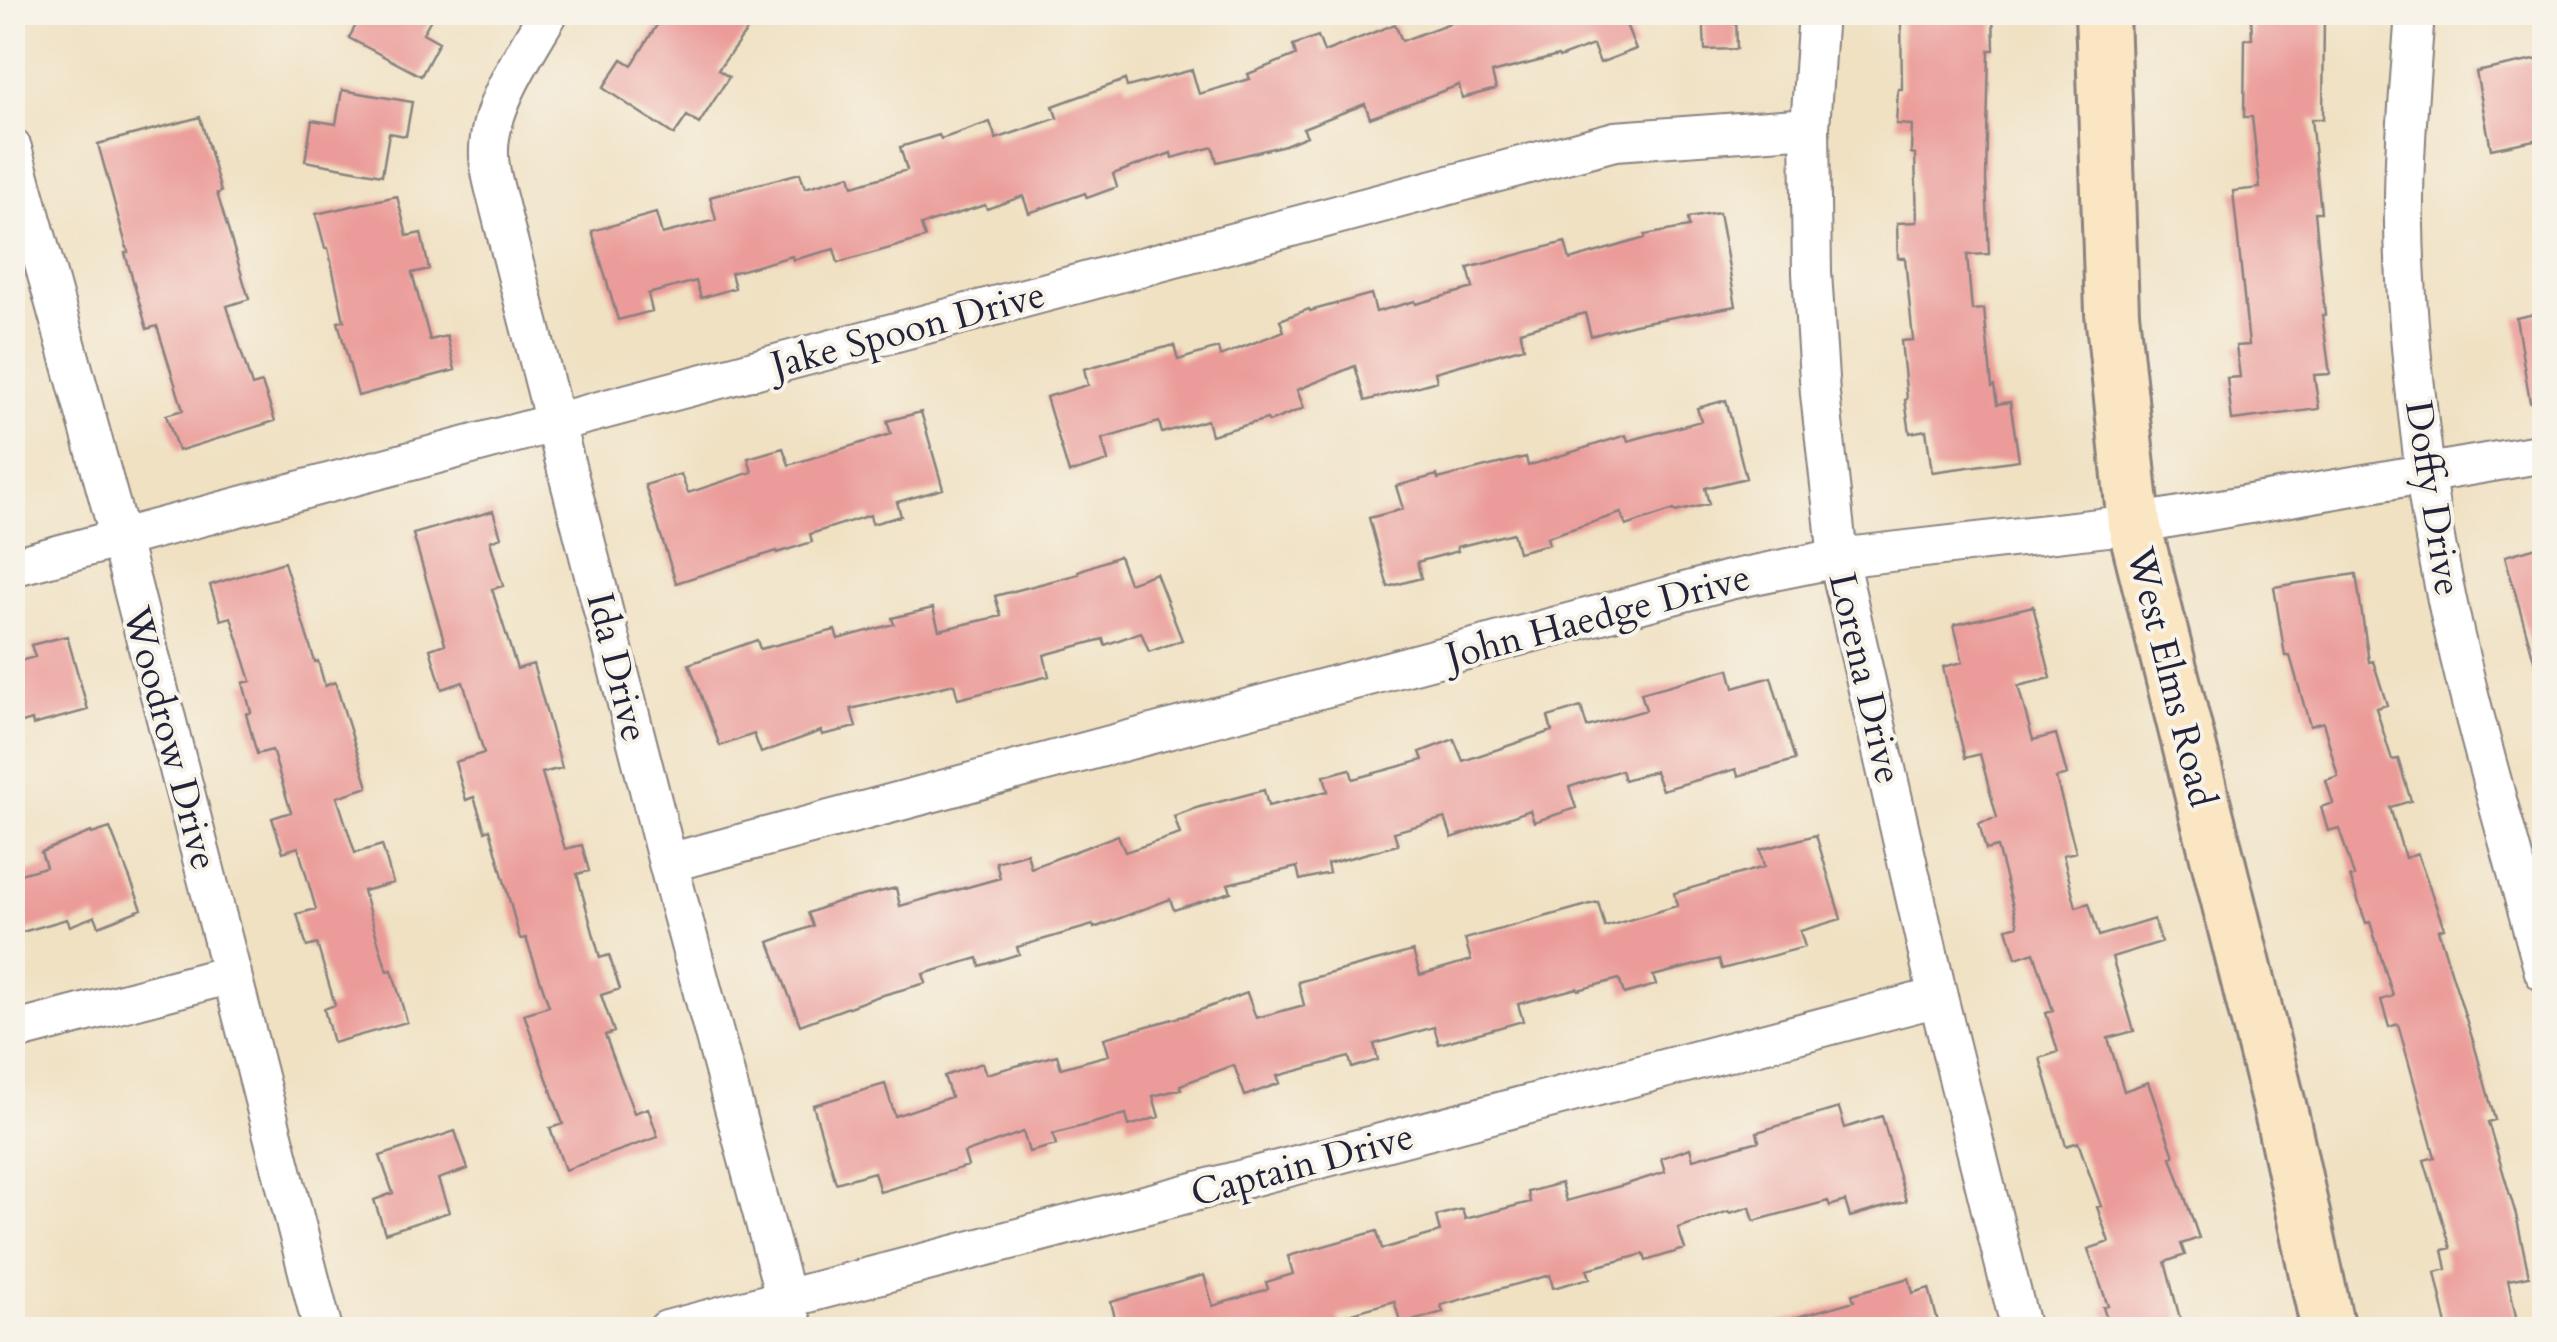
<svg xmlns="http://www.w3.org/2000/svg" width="2557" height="1342" font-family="Cardo,serif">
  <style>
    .building { fill: #eb9c9a }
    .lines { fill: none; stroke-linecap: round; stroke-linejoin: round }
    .street-casing { stroke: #89827f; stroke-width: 42 }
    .secondary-casing { stroke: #89827f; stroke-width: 58 }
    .street { stroke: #fff; stroke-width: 38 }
    .secondary { stroke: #fbe6c3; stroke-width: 52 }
    .labels { text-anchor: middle; stroke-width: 8; stroke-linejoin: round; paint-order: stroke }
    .street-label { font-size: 38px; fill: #22223b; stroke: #f7f3e8 }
  </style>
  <rect width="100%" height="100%" fill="#f7f3e8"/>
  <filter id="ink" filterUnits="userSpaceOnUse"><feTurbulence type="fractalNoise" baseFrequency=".01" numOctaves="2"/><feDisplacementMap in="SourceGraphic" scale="20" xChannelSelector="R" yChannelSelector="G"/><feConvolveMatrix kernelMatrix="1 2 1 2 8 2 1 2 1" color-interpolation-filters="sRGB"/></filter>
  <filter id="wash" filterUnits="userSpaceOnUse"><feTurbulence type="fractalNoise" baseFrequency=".0048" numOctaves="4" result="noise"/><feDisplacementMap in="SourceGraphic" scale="40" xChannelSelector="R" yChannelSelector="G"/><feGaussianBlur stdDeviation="2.25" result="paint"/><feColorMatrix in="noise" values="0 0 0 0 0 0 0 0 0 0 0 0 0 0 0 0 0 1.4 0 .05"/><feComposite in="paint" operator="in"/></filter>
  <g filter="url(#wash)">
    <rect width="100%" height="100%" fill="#f0e1c3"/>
    <g id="blocks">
      <!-- building -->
      <path class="building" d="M363 12H435L423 33 439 42 421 76 349 38Z
        M665 12H761L718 70 729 77 699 124 687 116 674 135 603 88 622 59 632 65Z
        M1456 12H1621L1636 49 1600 63 1593 45 1559 58 1558 56 1492 73 1496 89 1462 98 1459 85 1370 118 1365 104 1303 128 1307 136 1285 145 1217 162 1213 147 1172 158 1171 153 1113 174 1117 187 1087 198 1085 193 1029 213 1023 196 987 209 985 205 921 225 925 238 838 263 834 249 793 260 792 256 731 273 735 288 701 298 696 281 648 294 652 311 618 320 592 231 656 213 662 234 716 220 710 197 800 173 805 188 850 175 853 186 907 170 900 147 939 135 941 139 990 122 996 139 1057 118 1053 106 1125 80 1127 87 1192 70 1199 94 1250 79 1248 74 1296 55 1293 45 1318 36 1324 52 1395 24 1402 41 1458 20Z
        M1703 12H1736L1737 49 1705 50Z
        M1924 12H1993L1994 50H1989L1986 180 1989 254 1967 255 1972 310 1984 309 1992 387 1994 386 1997 404 2010 402 2019 460 1932 472 1926 430 1910 433 1905 400 1907 399 1901 341 1913 340 1905 258H1898L1897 223 1917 222 1915 154 1911 153 1912 125 1896 124 1898 89H1902L1901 15Z
        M2251 12H2324L2323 119H2311L2321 212H2315L2325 315H2322L2330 374 2314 375 2319 409 2232 420 2227 378 2240 377 2236 346 2249 345 2233 191 2260 188 2252 117H2244L2245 39H2252Z
        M2544 58V138L2491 149 2476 72Z
        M342 90 412 102 406 136 389 133 382 175 305 161 312 120 336 124Z
        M200 117 221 192 217 193 249 299 227 306 252 386 262 383 275 421 178 451 166 415 183 410 157 326 147 329 125 253 128 252 98 144Z
        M397 196 407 236 421 233 429 269 412 273 430 340 447 336 455 370 358 396 338 322 344 321 328 248H325L316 214Z
        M1719 213 1736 306 1634 324 1591 336 1585 313 1520 331 1524 347 1435 372 1437 381 1365 401 1355 366 1297 390 1304 408 1269 422 1267 419 1211 435 1207 420 1162 433 1159 422 1102 439 1108 461 1069 473 1046 397 1088 385 1084 369 1174 345 1178 360 1218 348 1220 356 1284 331 1280 320 1309 309 1310 311 1371 294 1376 312 1415 301 1416 304 1473 288 1468 268 1565 242 1570 260 1645 238V235L1689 227 1688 218Z
        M2544 312V400L2530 402 2516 318Z
        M1726 400 1746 478 1705 488 1709 504 1675 512 1674 510 1626 526 1621 513 1547 537 1549 544 1518 552 1513 533 1457 547 1458 551 1417 562 1421 578 1388 587 1369 518 1403 509 1396 486 1437 475 1438 479 1526 457 1528 466 1626 435 1628 441 1701 421 1697 408Z
        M921 412 943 489 897 502 901 516 872 524 870 515 810 534 812 542 777 553V551L676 583 645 485 681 474 688 493 752 472 748 458 783 448 789 465 891 434 887 421Z
        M493 511 501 537 490 541 503 586 492 589 517 669 533 664 562 768 542 773 565 849 582 845 589 871 577 874 600 958 609 955 620 989 601 995 614 1032 605 1035 634 1113 648 1108 658 1137 565 1170 550 1128 563 1124 524 1014 549 1006 526 938 520 939 490 829 485 831 474 797 466 800 455 762 484 753 463 682 442 689 430 649 445 644 413 534Z
        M2544 545V666L2536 667 2505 556Z
        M1119 556 1129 583 1156 573 1182 640 1149 652 1141 632 1105 645 1103 639 1044 655 1049 676 958 699 954 684 851 709 856 727 822 735 821 731 761 753 754 734 720 746 689 664 757 640 760 649 835 630 838 639 894 624 892 618 933 608 939 630 1001 616 995 596 1079 574 1078 571Z
        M284 562 315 662 318 661 325 686 335 682 368 787 337 797 355 853 382 845 393 883 363 891 387 971 392 970 407 1022 333 1043 324 1009 335 1005 317 944 307 947 297 914 316 909 298 847 283 852 272 818 291 812 272 750 257 754 246 714 251 712 243 683 251 681 231 617 221 620 210 585Z
        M2356 574 2369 662 2373 661 2387 705 2376 708 2392 760 2398 759 2411 801 2390 807 2405 858 2417 853 2444 928 2438 930 2474 1044 2495 1120 2488 1122 2516 1215 2529 1276 2508 1280 2519 1330H2448L2435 1272 2447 1269 2443 1250 2451 1248 2424 1160 2435 1157 2398 1024 2389 1027 2381 1000 2393 996 2370 922 2366 923 2350 877 2354 876 2339 828 2328 831 2321 807 2333 803 2326 780 2338 776 2323 722 2310 726 2290 656H2285L2274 587Z
        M2033 606 2051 678 2018 686 2033 740 2056 734 2067 775 2056 778 2076 852 2063 855 2076 907 2089 903 2099 936 2154 919 2161 942 2112 957 2134 1031 2108 1038 2124 1091 2148 1082 2174 1156 2171 1157 2199 1238 2181 1244 2185 1255 2165 1262 2183 1330H2110L2103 1307 2108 1306 2088 1249 2109 1242 2097 1207 2101 1206 2078 1142 2066 1146 2040 1058 2058 1052 2046 1013 2053 1011 2034 952 2016 958 2007 928 2018 925 1997 847 1986 850 1979 823 1997 818 1980 754 1965 758 1943 667 1963 662 1954 625Z
        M67 636 88 710 33 725 32 720 12 726V663L35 657 31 645Z
        M1729 669 1734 688 1771 677 1795 760 1738 776 1736 769 1662 790 1655 771 1624 780 1621 770 1569 787 1576 808 1534 822 1530 810 1452 838 1445 818 1394 832 1398 845 1327 864 1329 873 1300 880 1297 867 1228 884 1231 892 1174 910 1170 899 1094 928 1093 925 1017 947 1019 954 980 966 978 958 923 974 926 983 876 997 800 1025 769 942 813 926 808 913 837 902 896 888 900 906 1000 878 996 862 1027 853 1031 868 1118 835 1125 852 1180 834 1174 816 1196 808 1264 790 1268 806 1328 791 1324 776 1350 769 1353 779 1423 760 1420 752 1454 739 1463 761 1552 731 1548 717 1581 707 1587 727 1646 710 1641 693Z
        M110 828 142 909 99 926 95 916 70 926 67 919 12 935V876L46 867 41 852 91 832 92 834Z
        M1816 835 1841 919 1800 931 1805 947 1722 969 1719 959 1653 976 1656 985 1624 994 1619 979 1578 990 1577 988 1518 1004 1523 1021 1439 1044 1434 1027 1374 1044 1378 1060 1352 1068 1349 1057 1277 1076 1280 1083 1245 1096 1234 1065 1180 1085 1181 1089 1153 1096 1159 1117 1129 1126 1126 1114 1053 1134 1056 1145 1029 1152 1023 1132 964 1153 968 1166 880 1192 874 1172 836 1183 813 1105 885 1084 895 1116 951 1097 944 1076 982 1063 986 1074 1057 1055 1061 1068 1109 1055 1104 1038 1184 1016 1247 993 1256 1018 1304 1005 1298 982 1413 951 1420 975 1471 960 1465 939 1598 902 1605 927 1677 906 1674 893 1764 867 1760 850Z
        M1839 1108 1845 1128 1882 1116 1906 1201 1850 1217 1845 1201 1830 1206 1828 1201 1754 1221 1750 1207 1730 1213 1729 1211 1678 1228 1685 1249 1646 1261 1644 1254 1587 1269 1590 1278 1553 1288 1550 1275 1441 1305 1443 1312 1401 1324 1394 1301 1338 1317 1342 1330H1118L1111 1302 1204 1275 1213 1306 1268 1289 1266 1282 1293 1274 1288 1256 1377 1231 1382 1249 1440 1232 1436 1216 1462 1209 1465 1219 1530 1202 1528 1192 1561 1183 1566 1201 1624 1185 1665 1172 1661 1158 1690 1148 1693 1159 1759 1141 1757 1132Z
        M455 1131 468 1169 438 1179 449 1212 385 1233 374 1200 393 1193 380 1156Z
        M1909 1278 1913 1293 1929 1288 1940 1330H1781L1780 1322 1854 1301 1852 1294Z"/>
    </g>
  </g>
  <g filter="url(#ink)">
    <use href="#blocks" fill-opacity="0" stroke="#89827f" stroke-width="2.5"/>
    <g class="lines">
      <!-- street casing -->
      <g class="street-casing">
        <path id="street" d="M549 12C526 52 487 108 489 155 489 172 496 192 500 209L668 863 794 1330
          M1818 12 1810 127 1812 273 1820 394 1838 558 1938 997 2021 1330
          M2415 12C2410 83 2403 154 2404 224 2405 306 2415 391 2425 473 2447 643 2501 807 2544 972
          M12 148 120 539 323 1330
          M12 567 1615 141 1810 127
          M668 863 1729 580 1838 558 2134 524 2544 453
          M12 1032 232 974
          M667 1330 1938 997"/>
      </g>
      <!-- secondary casing -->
      <g class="secondary-casing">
        <path id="secondary" d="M2102 12 2112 313 2134 524 2283 1121 2328 1330"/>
      </g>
      <!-- street -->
      <use href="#street" class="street"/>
      <!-- secondary -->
      <use href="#secondary" class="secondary"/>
    </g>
  </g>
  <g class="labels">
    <!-- street labels -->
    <g class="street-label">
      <text transform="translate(908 329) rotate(-15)" y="13">Jake Spoon Drive</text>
      <text transform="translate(2434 498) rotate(81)" y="13">Doffy Drive</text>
      <text transform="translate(1598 616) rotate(-15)" y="13">John Haedge Drive</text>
      <text transform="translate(618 667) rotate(76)" y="13">Ida Drive</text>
      <text transform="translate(2172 677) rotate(76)" y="13">West Elms Road</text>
      <text transform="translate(1866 678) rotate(77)" y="13">Lorena Drive</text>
      <text transform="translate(171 738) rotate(75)" y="13">Woodrow Drive</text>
      <text transform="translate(1302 1164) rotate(-15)" y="13">Captain Drive</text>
    </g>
  </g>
  <!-- margin -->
  <rect width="2557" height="1342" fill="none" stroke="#f7f3e8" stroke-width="50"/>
</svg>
